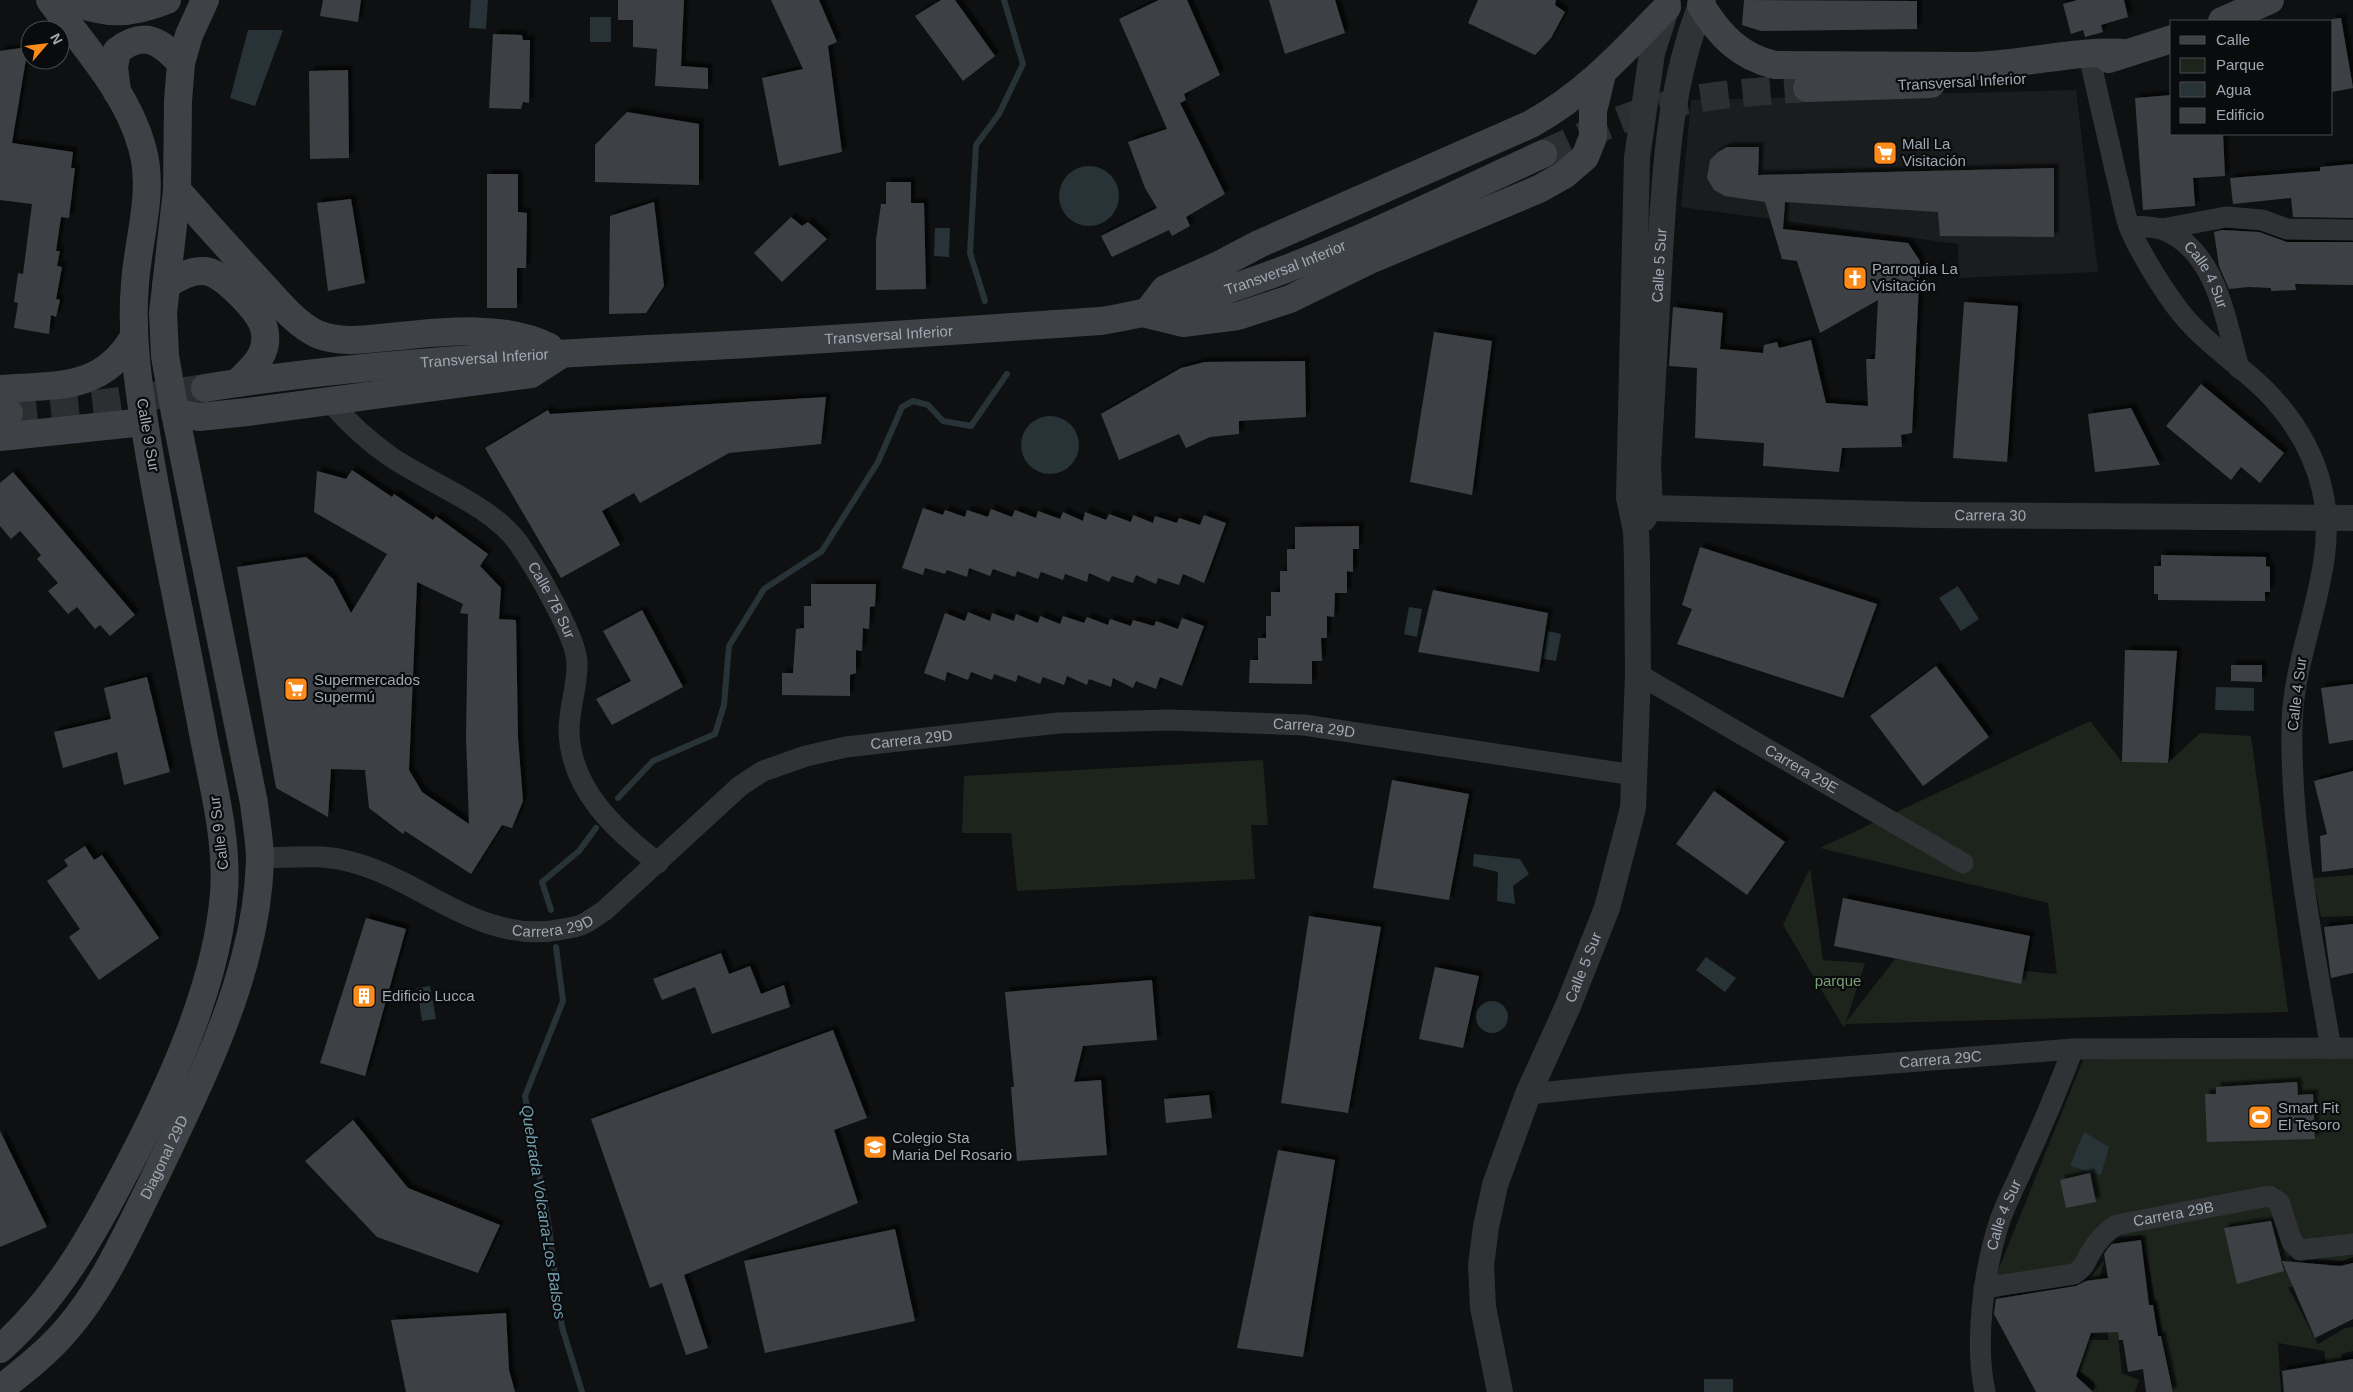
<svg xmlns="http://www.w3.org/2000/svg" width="2353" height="1392" font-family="Helvetica,sans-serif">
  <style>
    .built { fill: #1b1c1e }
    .green { fill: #1c241c }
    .water { fill: #273337 }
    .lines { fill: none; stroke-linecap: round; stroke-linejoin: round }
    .stream { stroke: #273337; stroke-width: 6 }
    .building { fill: #3e4044; fill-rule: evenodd; filter: url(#shadow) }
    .secondary-tunnel { stroke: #2c2f31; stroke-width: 28; stroke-dasharray: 28 14; stroke-linecap: butt }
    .minor { stroke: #303236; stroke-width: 21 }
    .tertiary { stroke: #303236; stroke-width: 26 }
    .secondary { stroke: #3e4146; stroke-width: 28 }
    .labels { text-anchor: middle; stroke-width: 4.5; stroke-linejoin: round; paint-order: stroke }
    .street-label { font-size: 15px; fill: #9fa9b3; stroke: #0a0b0c }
    .poi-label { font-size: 15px; fill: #9fa9b3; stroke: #0a0b0c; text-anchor: start }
    .park-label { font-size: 15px; fill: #799f75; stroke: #0a0b0c }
    .water-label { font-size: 16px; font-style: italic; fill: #739fb1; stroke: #0a0b0c }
  </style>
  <defs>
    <filter id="shadow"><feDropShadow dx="4.5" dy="-4.5" stdDeviation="1" flood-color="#0009"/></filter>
  </defs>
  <rect width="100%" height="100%" fill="#0f1011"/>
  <!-- built -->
  <path class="built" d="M2076 90 2098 272 1959 278 1958 244 1681 207 1691 100Z"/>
  <!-- green -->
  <path class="green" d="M2090 721 2122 762 2168 763 2200 733 2251 736 2288 1012 1845 1024 1844 1028 1783 925 1810 868 1823 960 1865 963 1846 1022 1895 959 2057 974 2048 903 1820 848Z
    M1263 760 1268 825H1251L1255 879 1017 891 1011 833H962L964 776Z
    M2353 875V916L2321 917 2313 878Z
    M2353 1048V1238L2300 1245 2278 1188 2113 1215 2075 1264 1995 1278 2083 1060Z
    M2273 1202 2291 1258 2353 1251V1257L2342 1261 2305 1260 2311 1286 2288 1287 2318 1344 2345 1328 2353 1327V1351L2341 1354V1381L2330 1385 2324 1351 2278 1343 2281 1392H2174L2142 1235 2114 1237 2118 1232Z
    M2105 1259 2099 1280 2116 1316 2122 1373 2139 1380 2135 1392H2091L2095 1389 2094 1382 2079 1371 2084 1347 2037 1339 2109 1340 2103 1315 2092 1312 2090 1278Z"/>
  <!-- water -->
  <path class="water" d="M471 0H488L486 29 469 28Z
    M590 17H611V42H590Z
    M248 30H283L255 106 230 98Z
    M1059 196a30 30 0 1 1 60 0a30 30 0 1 1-60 0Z
    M935 228H950L949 257 934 256Z
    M1021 445a29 29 0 1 1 58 0a29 29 0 1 1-58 0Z
    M1958 586 1979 619 1961 631 1939 598Z
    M1409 607 1422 609 1417 637 1404 634Z
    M1548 631 1561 634 1556 661 1543 659Z
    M2216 687 2254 688V711L2215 710Z
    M1474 854 1520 859 1529 874 1513 886 1515 904 1497 901 1498 872 1473 866Z
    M1706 957 1736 978 1725 992 1696 970Z
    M430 986 436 1019 422 1021 417 988Z
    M1476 1017a16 16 0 1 1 32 0a16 16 0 1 1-32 0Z
    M2084 1132 2109 1147 2101 1175 2070 1166Z
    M1704 1379H1733V1392H1704Z"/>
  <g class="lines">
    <!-- stream -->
    <path class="stream" d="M985 301 970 253 976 145 999 114 1023 64 1004 0
      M618 798 653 761 715 734 724 705 729 646 764 589 822 551 878 462 902 407 913 401 928 405 943 421 971 426 1007 374
      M551 910 542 882 579 851 596 828
      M556 947 563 1001 525 1096 548 1221 562 1327 582 1392"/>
  </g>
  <!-- building -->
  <path class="building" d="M323 0H361L358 22 320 16Z
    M618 0H684L681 66 708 68V89L655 86 657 49 633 47V20H618Z
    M771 0H819L837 42 828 46 842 152 779 166 762 78 803 69Z
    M941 0H955L995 56 963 81 915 16Z
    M1159 0H1187L1220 75 1184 94 1186 100 1180 103 1225 194 1186 217 1190 226 1172 236 1169 230 1112 257 1101 236 1157 208 1145 188 1128 142 1167 129 1119 19Z
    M1269 0H1335L1345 33 1285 54Z
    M1478 0H1556L1555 5 1565 12 1551 38 1535 55 1468 23Z
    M1744 0 1917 1V29L1761 31 1742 25Z
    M2077 0H2124L2128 17 2101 25 2103 32 2085 37 2083 30 2071 34 2063 4Z
    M2341 18 2353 88 2332 92V19Z
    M493 34 522 35 523 40H530L529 103 523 102 521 109 489 108Z
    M28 47 12 143 73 152 71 168H75L69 218 61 217 56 251H60L57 266 62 267 56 299 60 300 56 317 51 315 49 334 14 328 18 303 14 302 18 273 23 274 32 204 0 200V51Z
    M348 70 349 158 310 159 309 71Z
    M2172 95V134H2223L2225 176 2193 178 2195 206 2143 210 2135 98Z
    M627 112 699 124V185L595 182V145Z
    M1727 147H1759L1758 175 2054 168V237L1940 236 1938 212 1785 202 1783 229 1908 243 1920 261 1912 433 1901 435 1902 447 1842 448 1839 472 1763 466 1764 443 1695 438 1697 368 1669 366 1673 307 1723 313 1720 349 1763 353 1764 345 1777 342 1779 348 1811 340 1826 403 1868 406 1866 359H1875L1878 300 1820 333 1797 261 1782 259 1765 202 1725 196 1714 190 1707 178 1710 160 1718 152Z
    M2353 164V218L2293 217 2291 198 2233 204 2230 178 2320 171V167Z
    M487 174H518V212L527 213 526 268H517V308H487Z
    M886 182H911V203H924L926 289 876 290V240L881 204H886Z
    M351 199 365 283 328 291 317 203Z
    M654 202 664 286 646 313 609 314 610 216Z
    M791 217 802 226 808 222 827 239 782 282 754 253Z
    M2222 230 2259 232 2287 242H2353V285L2295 284 2296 290 2271 291V288L2249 287 2229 289 2219 266 2214 232Z
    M1964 302 2018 306 2007 462 1953 458Z
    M1434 332 1492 341 1472 495 1410 482Z
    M1305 361 1306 417 1239 421V434L1210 437 1186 448 1179 434 1119 460 1101 414 1181 368 1205 362Z
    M2201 384 2284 453 2260 483 2241 467 2231 480 2166 426Z
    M826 397 821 444 729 453 640 503 634 493 602 511 620 545 561 578 485 448 548 410 550 414Z
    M2131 408 2160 465 2095 472 2088 414Z
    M352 470 392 497 394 494 433 520 436 516 488 554 480 566 501 588 499 619 516 620 518 738 523 801 512 828 502 825 471 874 405 831 403 834 369 808 365 770 331 769 328 817 276 788 237 567 306 557 333 579 351 613 387 554 314 512 317 471 346 479ZM417 582 463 604 460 613 468 614 466 736 469 824 422 792 409 770Z
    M13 472 135 615 110 636 100 625 95 629 77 607 68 614 48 591 58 583 37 559 41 555 20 531 11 539 0 526V483Z
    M923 508 943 515 945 510 965 517 967 510 988 517 991 509 1012 517 1015 510 1036 518 1038 511 1060 519 1063 512 1083 521 1085 512 1106 520 1109 514 1131 522 1133 515 1153 523 1155 516 1177 523 1179 518 1200 525 1204 515 1226 523 1204 583 1183 574 1179 585 1158 578 1156 584 1136 575 1133 583 1112 576 1109 582 1089 573 1087 582 1065 574 1063 580 1041 572 1038 579 1017 571 1015 577 993 569 990 576 969 568 967 577 947 570 945 574 925 568 923 575 902 568Z
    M1359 526V549H1353V572L1347 571V593H1335L1334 617 1327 616V638H1321L1322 661H1312V684L1249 683 1250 660H1258V638H1266V616H1271V592H1280V571H1287V549H1295V527Z
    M1700 547 1877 604 1843 698 1677 644 1692 609 1682 605Z
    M2161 555 2266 557V566L2270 567V592H2265V601L2158 600V594H2154V566H2161Z
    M811 584H876L875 606 870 607 869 629 863 628 862 651 856 650V673L850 675V696L782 695V673H793L796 629 804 628V606H811Z
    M1433 590 1548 613 1539 672 1418 652Z
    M642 610 683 687 612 725 596 699 631 681 603 631Z
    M968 612 990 621 992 613 1014 621 1016 614 1038 623 1040 616 1060 624 1063 616 1084 623 1087 617 1108 625 1110 619 1131 626 1133 620 1154 626 1156 621 1178 629 1182 618 1204 626 1182 686 1160 677 1156 689 1136 681 1133 688 1113 678 1111 687 1089 679 1087 685 1067 676 1064 685 1043 677 1040 684 1018 675 1016 682 994 674 992 680 971 672 968 680 947 672 945 681 924 673 945 613 965 621Z
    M2125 650 2177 651 2168 763 2122 762Z
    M2231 665H2262V682L2231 681Z
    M1936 666 1989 737 1923 786 1870 716Z
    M147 677 170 772 124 785 117 752 63 768 54 732 111 719 104 688Z
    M2353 684V740L2329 744 2321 688Z
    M2353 771V868L2322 872 2320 836 2327 834 2314 781Z
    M1392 780 1469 794 1449 900 1373 888Z
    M1714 791 1785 842 1747 895 1676 844Z
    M85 846 94 860 102 855 159 938 99 980 69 937 80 929 47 881 68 866 64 860Z
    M1843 898 2030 936 2021 984 1834 946Z
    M1309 916 1381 927 1348 1113 1281 1103Z
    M366 918 406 929 365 1076 320 1063Z
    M2353 924V973L2331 978 2324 927Z
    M721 953 729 974 750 966 761 994 784 985 790 1007 712 1034 695 987 662 1000 653 979Z
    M1435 967 1479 976 1463 1048 1419 1039Z
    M1152 980 1157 1040 1083 1046 1074 1082 1101 1080 1107 1155 1017 1161 1011 1087H1014L1005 992Z
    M833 1030 867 1118 834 1130 858 1203 684 1275 708 1348 686 1355 662 1283 650 1288 591 1119Z
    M2297 1082 2298 1095 2313 1094 2315 1139 2207 1142 2205 1094H2216V1087Z
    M1209 1095 1212 1118 1166 1123 1164 1099Z
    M353 1120 408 1188 500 1225 478 1273 377 1237 305 1161Z
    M0 1131 47 1227 0 1247Z
    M1278 1150 1335 1160 1303 1357 1237 1348Z
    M2090 1173 2096 1202 2066 1208 2060 1180Z
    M2271 1221 2284 1271 2237 1284 2224 1228Z
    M895 1229 915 1321 765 1353 744 1261Z
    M2141 1240 2149 1305H2153L2158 1336H2161L2173 1392H2146L2143 1369 2128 1372 2123 1340H2119L2118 1332 2091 1333 2076 1376 2093 1392H2036L1994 1314 1996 1299 2076 1286 2086 1281 2108 1278 2104 1254 2108 1248 2112 1244Z
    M2282 1261 2340 1266 2353 1263V1319L2315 1338Z
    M506 1313 509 1370 515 1392H406L391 1320Z
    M2353 1359V1392H2284L2282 1371Z"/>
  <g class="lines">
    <!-- secondary-tunnel -->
    <path class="secondary-tunnel" d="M1543 154C1579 138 1615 120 1652 109 1702 94 1755 92 1807 88
      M9 413 113 402 205 388"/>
    <!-- minor -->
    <g class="minor">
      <path d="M2091 64C2099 101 2108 137 2116 174 2121 191 2123 209 2129 226 2138 250 2165 293 2181 313 2205 343 2236 362 2264 389 2291 416 2313 450 2322 489 2341 567 2293 646 2292 725 2290 833 2313 942 2331 1049"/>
      <path id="s1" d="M2129 226C2140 227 2154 226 2164 230 2217 252 2225 319 2239 368"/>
      <path d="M2162 229 2226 217 2262 220 2287 229 2353 230"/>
      <path id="s2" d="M330 401C348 423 368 441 391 457 429 483 493 506 519 544 535 567 576 636 577 662 578 685 569 707 569 730 570 789 615 830 658 863"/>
      <path id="s3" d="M1638 674 1963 863"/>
      <path id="s4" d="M260 858C287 858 317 854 343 860 420 876 479 947 563 929 569 928 576 927 581 925 589 922 597 915 604 911L740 786 763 771 806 756 846 747 1058 723 1170 720 1304 725 1634 775"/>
      <path id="s5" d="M1528 1094 1630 1084 2073 1049 2353 1048"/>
      <path id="s6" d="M1984 1288 2074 1274C2086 1266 2084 1263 2091 1252 2097 1241 2106 1232 2116 1225L2269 1196 2279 1202 2292 1242 2300 1250 2353 1244"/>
      <path id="s7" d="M1985 1392C1974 1341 1984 1269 2000 1220 2007 1200 2018 1180 2026 1161 2043 1124 2059 1086 2073 1049"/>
    </g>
    <!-- tertiary -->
    <g class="tertiary">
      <path id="s8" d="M1629 497 1650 508 1928 515 2353 518"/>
      <path id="s9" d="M1643 519 1650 508 1648 465C1652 394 1656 323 1660 253 1665 167 1670 81 1703 0"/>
      <path id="s10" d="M1500 1392 1483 1307 1481 1265 1486 1227 1495 1185 1528 1094 1568 1006 1607 908 1633 808 1638 674 1637 560 1636 531 1629 497 1637 158 1652 53 1668 3"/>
    </g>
    <!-- secondary -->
    <g class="secondary">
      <path d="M68 0C105 15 130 15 167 0"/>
      <path d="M1701 5C1719 35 1740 57 1775 65L1975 66C2026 64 2076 50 2126 53"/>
      <path d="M2222 21 2270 0"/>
      <path d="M2109 59 2172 39"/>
      <path d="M1602 74 1593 111V137L1585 157 1564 175 1539 189 1372 259 1290 299 1238 316 1183 323 1146 314 1165 289 1219 265 1259 244 1531 124C1587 93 1622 53 1667 7"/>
      <path d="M1807 88 1931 84"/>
      <path d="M117 92 114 67 117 51C144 30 159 40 181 63"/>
      <path d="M177 190C204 221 231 251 258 280 276 299 294 323 317 334 343 345 373 338 400 336 447 331 506 325 549 347"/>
      <path d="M166 285C178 278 190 270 205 271 222 273 250 303 259 317 264 325 266 334 265 343 263 360 248 372 237 383"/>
      <path id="s11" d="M205 388C366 362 529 355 691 347 828 340 964 330 1101 321 1257 296 1400 219 1543 154"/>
      <path d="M0 389C55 385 102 391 133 338"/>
      <path d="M0 413H9"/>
      <path d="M175 413 199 417 247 412 531 374 562 354"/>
      <path d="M0 437 144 422"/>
      <path d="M0 1349C61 1295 98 1225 135 1153 175 1075 217 981 224 893 228 838 212 782 202 728 183 626 160 524 144 421 137 375 131 330 135 284 138 238 155 192 142 147 127 92 83 45 50 0"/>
      <path id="s12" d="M0 1389C24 1371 48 1352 68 1328 104 1286 128 1231 153 1181 187 1110 227 1030 246 954 254 924 259 891 260 860 260 841 256 822 254 803L175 413 165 356 163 313 177 190 178 101 181 63 189 35 205 0"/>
    </g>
  </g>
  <!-- icons -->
  <defs>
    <g id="supermarket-square" transform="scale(1.25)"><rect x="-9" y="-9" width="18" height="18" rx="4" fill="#fc8b1c" stroke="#0a0b0c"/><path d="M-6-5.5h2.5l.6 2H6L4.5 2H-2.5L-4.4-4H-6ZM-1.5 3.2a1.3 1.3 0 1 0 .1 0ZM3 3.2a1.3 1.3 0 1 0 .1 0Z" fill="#fff"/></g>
    <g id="church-square" transform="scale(1.25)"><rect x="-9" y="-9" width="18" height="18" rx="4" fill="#fc8b1c" stroke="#0a0b0c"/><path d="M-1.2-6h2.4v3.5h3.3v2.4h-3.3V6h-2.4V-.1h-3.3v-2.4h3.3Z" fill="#fff"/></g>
    <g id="building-square" transform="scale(1.25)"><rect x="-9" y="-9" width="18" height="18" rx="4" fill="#fc8b1c" stroke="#0a0b0c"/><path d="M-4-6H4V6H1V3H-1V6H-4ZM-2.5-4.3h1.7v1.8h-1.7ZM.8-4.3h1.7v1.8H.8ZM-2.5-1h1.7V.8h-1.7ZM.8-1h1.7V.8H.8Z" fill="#fff"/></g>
    <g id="stadium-square" transform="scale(1.25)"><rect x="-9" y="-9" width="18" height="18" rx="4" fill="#fc8b1c" stroke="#0a0b0c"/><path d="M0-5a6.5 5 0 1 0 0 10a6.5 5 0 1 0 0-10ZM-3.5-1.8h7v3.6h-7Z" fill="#fff"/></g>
    <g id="school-square" transform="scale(1.25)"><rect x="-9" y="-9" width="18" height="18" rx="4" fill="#fc8b1c" stroke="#0a0b0c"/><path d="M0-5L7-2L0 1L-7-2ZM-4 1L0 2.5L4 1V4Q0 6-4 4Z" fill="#fff"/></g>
  </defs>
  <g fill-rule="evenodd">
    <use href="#supermarket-square" x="1885" y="153"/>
    <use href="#church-square" x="1855" y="278"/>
    <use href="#supermarket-square" x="296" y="689"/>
    <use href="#building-square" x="364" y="996"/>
    <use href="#stadium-square" x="2260" y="1117"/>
    <use href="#school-square" x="875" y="1147"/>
  </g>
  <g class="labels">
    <!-- street labels -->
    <g class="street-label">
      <text transform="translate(1962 82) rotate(-3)" y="5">Transversal Inferior</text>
      <text dy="5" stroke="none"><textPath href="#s9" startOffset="256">Calle 5 Sur</textPath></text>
      <text dy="5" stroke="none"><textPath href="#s11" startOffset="1091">Transversal Inferior</textPath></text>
      <text dy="5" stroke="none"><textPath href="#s1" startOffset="99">Calle 4 Sur</textPath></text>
      <text dy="5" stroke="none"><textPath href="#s11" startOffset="686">Transversal Inferior</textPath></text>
      <text dy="5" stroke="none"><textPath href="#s11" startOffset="281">Transversal Inferior</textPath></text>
      <text transform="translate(148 435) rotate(80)" y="5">Calle 9 Sur</text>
      <text dy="5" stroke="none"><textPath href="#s8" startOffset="364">Carrera 30</textPath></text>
      <text dy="5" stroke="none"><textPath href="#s2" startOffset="304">Calle 7B Sur</textPath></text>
      <text transform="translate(2297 694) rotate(-83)" y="5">Calle 4 Sur</text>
      <text dy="5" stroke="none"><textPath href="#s4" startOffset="1132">Carrera 29D</textPath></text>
      <text dy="5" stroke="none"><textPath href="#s4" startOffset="728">Carrera 29D</textPath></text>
      <text dy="5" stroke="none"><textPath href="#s3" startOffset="189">Carrera 29E</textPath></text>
      <text transform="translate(219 833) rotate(-97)" y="5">Calle 9 Sur</text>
      <text dy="5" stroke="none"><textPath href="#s4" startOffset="308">Carrera 29D</textPath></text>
      <text dy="5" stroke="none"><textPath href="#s10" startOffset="445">Calle 5 Sur</textPath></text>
      <text dy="5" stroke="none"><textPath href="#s5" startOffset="414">Carrera 29C</textPath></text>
      <text dy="5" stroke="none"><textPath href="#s12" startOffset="288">Diagonal 29D</textPath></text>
      <text dy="5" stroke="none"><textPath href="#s6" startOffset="215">Carrera 29B</textPath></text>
      <text dy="5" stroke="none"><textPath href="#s7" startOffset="180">Calle 4 Sur</textPath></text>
    </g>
    <!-- poi labels -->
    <g class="poi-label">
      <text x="1902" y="149">Mall La<tspan x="1902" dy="17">Visitación</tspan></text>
      <text x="1872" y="274">Parroquia La<tspan x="1872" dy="17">Visitación</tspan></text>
      <text x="314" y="685">Supermercados<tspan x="314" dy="17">Supermú</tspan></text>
      <text x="382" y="1001">Edificio Lucca</text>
      <text x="2278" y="1113">Smart Fit<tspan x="2278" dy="17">El Tesoro</tspan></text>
      <text x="892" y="1143">Colegio Sta<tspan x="892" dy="17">Maria Del Rosario</tspan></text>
    </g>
    <!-- park labels -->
    <g class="park-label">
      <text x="1838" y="986">parque</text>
    </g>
    <!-- water labels -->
    <g class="water-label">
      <text transform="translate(544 1212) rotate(81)" y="6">Quebrada Volcana-Los Balsos</text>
    </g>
  </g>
  <!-- legend -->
  <rect x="2170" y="20" width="162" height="115" fill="#0a0b0c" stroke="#464a4f"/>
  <rect x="2180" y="36" width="25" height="8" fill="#3e4146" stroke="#464a4f"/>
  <text x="2216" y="45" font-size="15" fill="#9fa9b3">Calle</text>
  <rect x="2180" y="58" width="25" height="15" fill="#1c241c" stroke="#464a4f"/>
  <text x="2216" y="70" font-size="15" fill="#9fa9b3">Parque</text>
  <rect x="2180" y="82" width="25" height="15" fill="#273337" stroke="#464a4f"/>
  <text x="2216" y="95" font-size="15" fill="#9fa9b3">Agua</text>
  <rect x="2180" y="108" width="25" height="15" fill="#3e4044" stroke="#464a4f"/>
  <text x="2216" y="120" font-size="15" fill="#9fa9b3">Edificio</text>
  <!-- north arrow -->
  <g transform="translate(45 45) rotate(62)"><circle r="24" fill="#0a0b0c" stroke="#464a4f"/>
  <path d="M0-4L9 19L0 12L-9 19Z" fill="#fc8b1c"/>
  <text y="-8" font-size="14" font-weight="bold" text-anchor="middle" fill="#9fa9b3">N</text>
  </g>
</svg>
